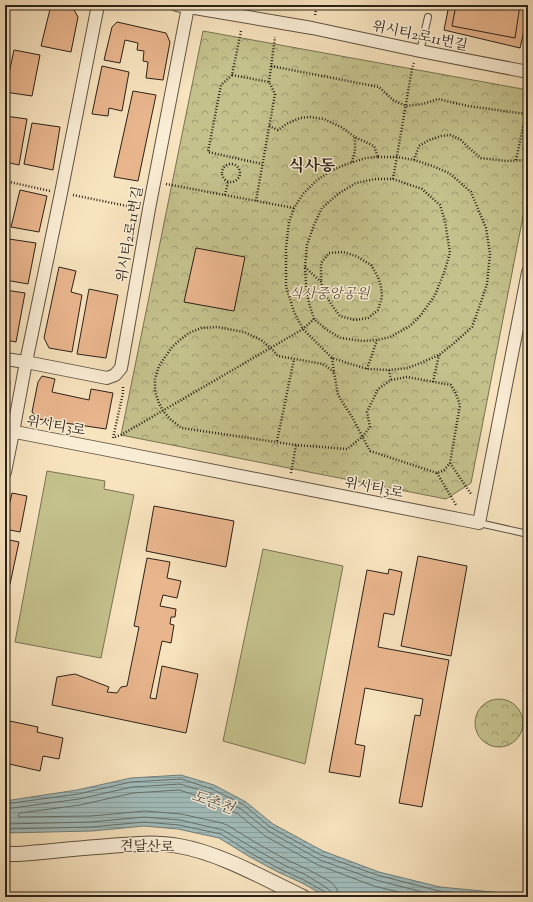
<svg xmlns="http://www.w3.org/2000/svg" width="533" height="902" font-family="'Sorts Mill Goudy','Noto Serif KR',serif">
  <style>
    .park { fill: url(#park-crowns); stroke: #787252 }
    .garden { fill: #c4c18c; stroke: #787252 }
    .water { fill: url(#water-rules); stroke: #727e7a }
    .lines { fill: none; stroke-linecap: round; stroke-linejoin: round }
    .shore { stroke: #666f6a; stroke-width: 1 }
    .building { fill: #e9b58d; stroke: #2b2219 }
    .service-casing { stroke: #5e5242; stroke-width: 8 }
    .minor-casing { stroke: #5e5242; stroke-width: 14 }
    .tertiary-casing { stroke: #5e5242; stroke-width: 16 }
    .path { stroke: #2b2219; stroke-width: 2.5; stroke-dasharray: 1 2; stroke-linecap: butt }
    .service { stroke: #faedd5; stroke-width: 6 }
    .minor { stroke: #faedd5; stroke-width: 12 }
    .tertiary { stroke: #faedd5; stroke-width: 14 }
    .labels { text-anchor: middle; stroke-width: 3; stroke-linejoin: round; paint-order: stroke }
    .street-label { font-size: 14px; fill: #2b2219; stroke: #faedd5 }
    .park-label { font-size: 14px; font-style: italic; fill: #59523c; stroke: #faedd5 }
    .water-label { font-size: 15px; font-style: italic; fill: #4e504a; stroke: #faedd5 }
    .quarter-label { font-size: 16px; font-weight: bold; fill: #2b2219; stroke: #faedd5 }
  </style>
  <defs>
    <pattern id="park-crowns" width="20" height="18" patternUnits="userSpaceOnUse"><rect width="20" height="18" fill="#c4c18c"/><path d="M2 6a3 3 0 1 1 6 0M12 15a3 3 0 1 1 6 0" fill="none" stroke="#9f9c72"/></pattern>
    <pattern id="water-rules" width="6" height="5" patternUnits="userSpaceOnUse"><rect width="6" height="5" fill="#a1bcbb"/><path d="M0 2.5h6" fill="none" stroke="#8ba1a0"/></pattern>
  </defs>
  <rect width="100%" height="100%" fill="#f7e3be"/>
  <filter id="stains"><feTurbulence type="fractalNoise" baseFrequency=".005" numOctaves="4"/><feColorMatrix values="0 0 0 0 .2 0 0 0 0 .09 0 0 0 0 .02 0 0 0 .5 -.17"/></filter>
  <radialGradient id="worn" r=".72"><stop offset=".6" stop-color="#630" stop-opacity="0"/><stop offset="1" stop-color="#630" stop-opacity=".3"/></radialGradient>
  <!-- park -->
  <path class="park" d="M203 31 528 90V191L471 483 446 499 121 435Z
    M475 723a24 24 0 1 1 48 0a24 24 0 1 1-48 0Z"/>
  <!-- garden -->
  <path class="garden" d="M47 471 105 481 104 489 134 495 101 658 15 642Z
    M263 549 343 566 305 764 223 741Z"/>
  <!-- water -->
  <path class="water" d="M181 775 214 785 246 802 273 824 323 851 379 872 440 887 503 893 528 897H327L302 883 278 872 250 857 219 838 178 829 144 826 92 831 5 833V801L77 790 131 778Z"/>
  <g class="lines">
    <!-- shore -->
    <path class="shore" d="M5 804 78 794 131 782 181 779 212 789 244 805 270 827 321 855 377 875 439 891 504 897
      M5 809 79 799 132 787 180 784 210 793 241 809 268 831 320 860 376 880 438 896 452 897
      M5 824 91 822 144 817 180 820 223 830 255 849 282 864 306 875 327 888 331 892 332 897
      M5 829 91 827 144 822 179 825 221 834 252 854 280 869 304 880 325 892 327 894V897
      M338 897 337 889 331 882 309 870 285 859 258 844 227 825 222 823 181 814 145 811 91 816 20 817H19L18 815 20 813 80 805 133 793 179 790 208 799 238 814 265 836 318 865 374 886 419 897"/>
  </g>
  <!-- building -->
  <path class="building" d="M51 5H60L73 8 78 17 71 52 41 46Z
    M449 5H528V17H527L520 48 444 30Z
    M456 5H520L515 38 452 26Z
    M117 22 166 33 170 42 163 80 146 78 148 62 143 61 144 51 137 50 138 43 125 40 120 63 104 60 112 27Z
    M14 50 40 55 32 96 5 92Z
    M102 66 129 72 122 111 109 108 108 116 92 114Z
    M133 91 156 95 138 181 114 177Z
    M5 116 27 119 19 165 5 162Z
    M32 123 60 127 53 170 24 164Z
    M20 190 47 196 39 232 11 227Z
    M9 239 36 243 28 284 5 280V257Z
    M196 248 245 257 234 311 184 302Z
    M59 267 76 271 71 292 82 295 72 352 49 348 44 338Z
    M89 289 118 295 106 358 77 354Z
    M5 290 25 293 16 342 5 340Z
    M5 373 10 382 7 401 5 402Z
    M42 376 55 379 52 392 89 400 91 389 113 393 106 429 38 419 32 412 38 382Z
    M12 493 27 496 20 532 5 529V524Z
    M154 506 234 521 226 567 146 551Z
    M5 539 19 542 10 584 5 583Z
    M418 556 467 566 451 656 401 646Z
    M147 558 170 562 167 578 181 581 177 598 163 595 160 606 176 609 175 617H171L170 624 174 625 171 643 162 641 150 698 156 699 162 666 198 674 186 733 52 705 57 677 75 674 109 687 107 692 117 693 121 687 127 686 139 627 134 626Z
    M389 569 402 572 394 615 384 613 378 647 449 660 422 807 399 803 415 715 420 716 423 699 365 688 355 744 365 746 360 777 329 772 367 570 388 574Z
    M5 594H9L5 612Z
    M528 674V692L523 691Z
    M5 720 38 727 37 732 63 738 59 759 43 756 40 771 5 763Z"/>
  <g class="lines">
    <!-- service casing -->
    <g class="service-casing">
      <path id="service" d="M420 51 428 17
        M479 523 528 534"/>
    </g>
    <!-- minor casing -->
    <g class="minor-casing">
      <path id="minor" d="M177 5 312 28 420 51 528 72
        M5 359 26 362 107 378 115 375 121 368 149 209 188 7
        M5 430 108 450 479 523 528 272
        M5 472 13 432 26 362 61 193 98 5"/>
    </g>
    <!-- tertiary casing -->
    <g class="tertiary-casing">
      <path id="tertiary" d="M5 854H18C44 852 71 849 97 847 124 845 152 841 179 846 220 853 265 879 303 897"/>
    </g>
    <!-- path -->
    <path class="path" d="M315 15 317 5
      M241 31 232 75 221 85 208 152 262 164
      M271 66 379 87 393 100 406 106 423 104 438 99 468 106 526 114
      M232 75 269 82 275 94 256 201
      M269 82 275 37
      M269 126 278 130 288 123 300 118 310 117 324 119 341 127 355 137 374 146 378 157
      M523 130 528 131
      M378 157H397L414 160 430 165 449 173 471 192 486 228 490 254 487 284 480 305 472 327 453 344 439 355 423 362 408 368 389 370 367 369 332 358 303 329 294 312 286 286V248L289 222 294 208 303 194 317 180 331 171 344 165 366 158Z
      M414 160 419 146 429 140 441 136 450 135 460 139 469 148 481 158 506 161 528 160
      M516 160 528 104
      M352 162 355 151V137
      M222 173a9 9 0 1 1 18 0a9 9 0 1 1-18 0Z
      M375 179H393L422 189 440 205 445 221 450 253 444 273 435 295 421 315 410 326 390 337 377 340 362 341 341 338 327 330 314 319 309 303 306 284 305 267 307 245 314 225 322 208 338 194 356 183Z
      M393 179 412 69 414 63
      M5 181 50 191
      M166 184 294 208
      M73 195 137 208
      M225 195 228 182
      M305 267 321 282 324 293 333 307 340 316 355 320 368 318 378 310 382 297 381 286 378 277 371 265 356 256 343 252 329 253 321 263V282
      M332 358 334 372 338 395 352 417 370 451 437 473 444 470 450 463 460 405 456 394 451 385 407 377 391 380 378 389 367 412 370 427 362 437 347 449 296 445 182 428 171 420 163 411 159 403 155 392V379L159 366 172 347 181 339 189 333 201 328 217 327 244 332 261 340 271 348 278 356 323 364 334 372
      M367 369 377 340
      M389 370 391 380
      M433 382 439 355
      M115 437 121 435 303 329 314 319
      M113 438 123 393V385
      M277 441 294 359
      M450 463 471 494
      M291 473 296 445
      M437 473 456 505"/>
    <!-- service -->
    <use href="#service" class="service"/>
    <!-- minor -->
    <use href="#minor" class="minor"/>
    <!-- tertiary -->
    <use href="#tertiary" class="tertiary"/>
  </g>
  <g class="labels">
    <!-- street labels -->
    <g class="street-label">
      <text transform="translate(420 35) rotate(12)" y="5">위시티2로11번길</text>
      <text transform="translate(129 234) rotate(-80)" y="5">위시티2로11번길</text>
      <text transform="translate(56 425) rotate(10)" y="5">위시티3로</text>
      <text transform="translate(374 487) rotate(11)" y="5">위시티3로</text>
      <text transform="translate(147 846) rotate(1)" y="5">견달산로</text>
    </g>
    <!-- park labels -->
    <g class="park-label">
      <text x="329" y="298">식사중앙공원</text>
    </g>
    <!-- water labels -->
    <g class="water-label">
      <text transform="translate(213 802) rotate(19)" y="5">도촌천</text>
    </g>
    <!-- quarter labels -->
    <g class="quarter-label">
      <text x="312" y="171">식사동</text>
    </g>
  </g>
  <!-- margin -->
  <rect width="533" height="902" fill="none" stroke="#f7e3be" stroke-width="20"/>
  <rect x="6" y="6" width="521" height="890" fill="none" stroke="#2b2219" stroke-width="2"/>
  <rect x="10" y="10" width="513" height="882" fill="none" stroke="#2b2219"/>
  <rect width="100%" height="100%" filter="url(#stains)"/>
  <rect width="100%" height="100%" fill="url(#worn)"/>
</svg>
